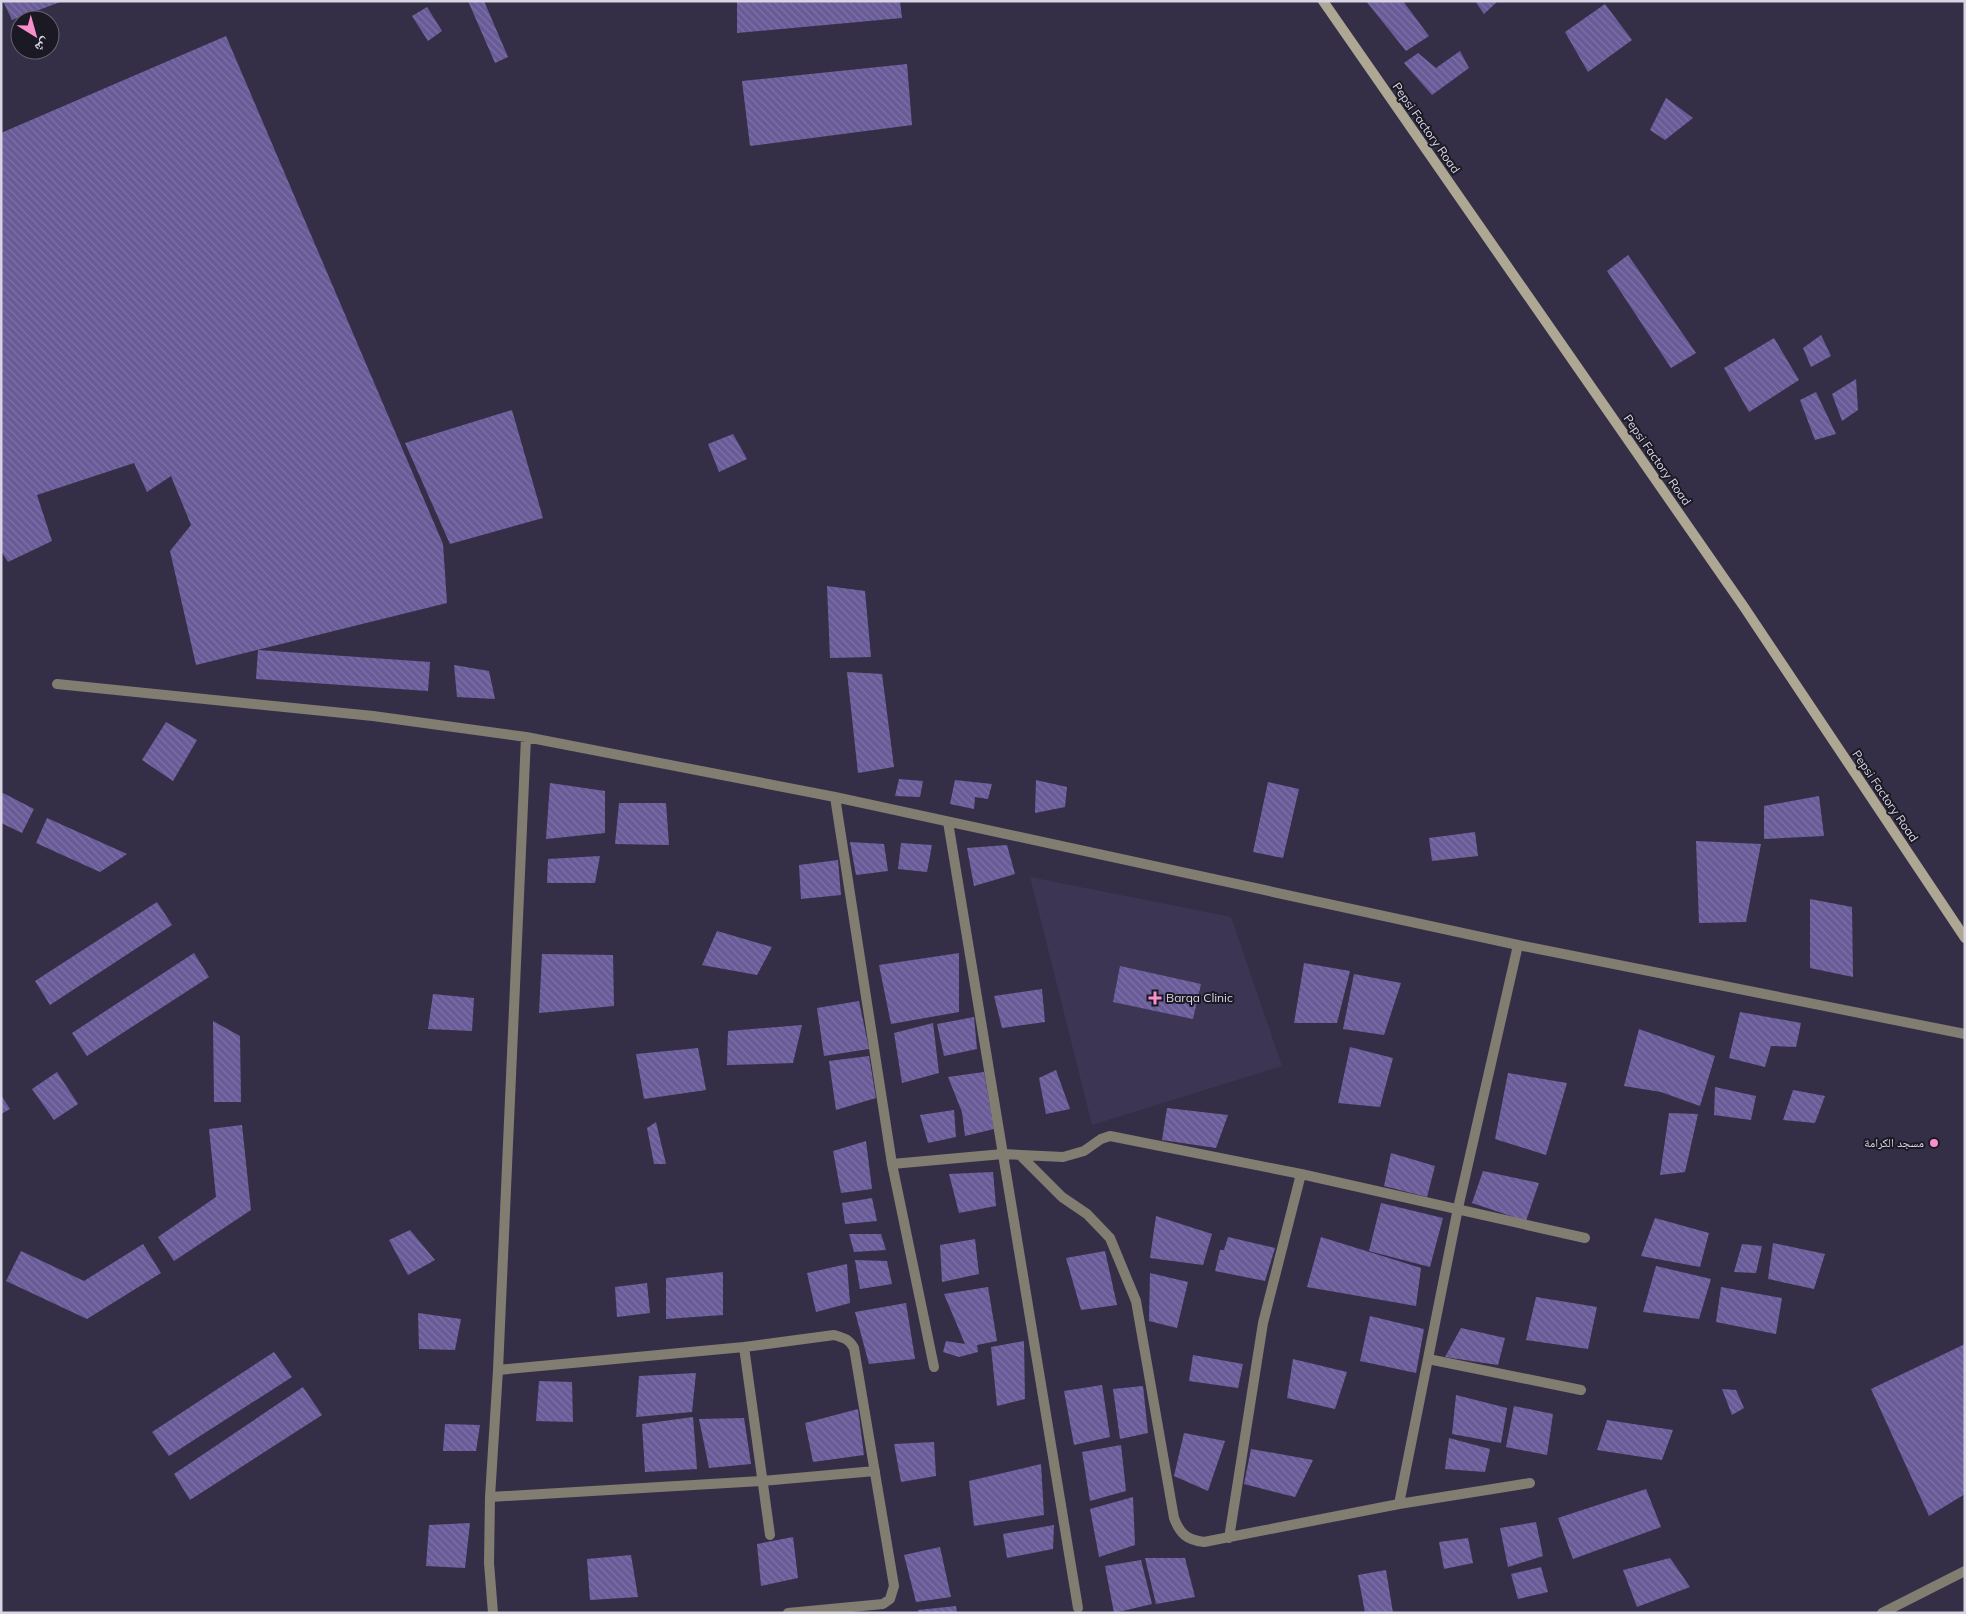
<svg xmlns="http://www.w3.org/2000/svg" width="1966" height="1614" font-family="Mulish,'Noto Naskh Arabic',sans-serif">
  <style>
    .built { fill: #3c3654 }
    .building { fill: url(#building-back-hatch) }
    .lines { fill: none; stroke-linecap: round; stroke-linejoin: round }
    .minor { stroke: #817d71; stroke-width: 10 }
    .secondary { stroke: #ada793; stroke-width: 10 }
    .poi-dot { fill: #f890cc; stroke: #1b1924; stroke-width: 2 }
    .labels { text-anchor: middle; stroke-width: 4; stroke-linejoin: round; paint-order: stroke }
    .street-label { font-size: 12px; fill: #d8d5e5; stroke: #1b1924 }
    .poi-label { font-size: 12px; fill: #d8d5e5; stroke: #1b1924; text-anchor: start }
  </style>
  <defs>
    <pattern id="building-back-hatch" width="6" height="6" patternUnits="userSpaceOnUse" patternTransform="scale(1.25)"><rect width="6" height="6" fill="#695b98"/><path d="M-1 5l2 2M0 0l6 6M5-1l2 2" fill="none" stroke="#7e72a6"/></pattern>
  </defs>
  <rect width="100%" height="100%" fill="#342f47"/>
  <!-- built -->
  <path class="built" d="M1030 877 1231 917 1282 1066 1092 1125Z"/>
  <!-- building -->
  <path class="building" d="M3 1H63L12 20Z
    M468 1H484L508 57 495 63Z
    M737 1H900L902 18 737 33Z
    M1366 1H1403L1429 36 1406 51Z
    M1475 1H1498L1484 14Z
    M1605 4 1632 40 1588 72 1565 32Z
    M427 7 442 31 428 41 412 16Z
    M226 36 443 544 447 603 196 665 170 551 191 525 171 476 147 492 134 463 37 495 52 541 8 562 1 551V133Z
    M1460 51 1469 68 1432 95 1404 63 1418 53 1436 68Z
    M907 64 912 125 750 146 742 81Z
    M1666 98 1693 118 1665 140 1650 130Z
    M1628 255 1696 353 1671 368 1607 271Z
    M1821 335 1831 356 1811 367 1803 348Z
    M1774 338 1799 380 1749 412 1724 368Z
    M1856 379 1858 410 1842 421 1832 394Z
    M1816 392 1836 434 1815 440 1800 400Z
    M512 410 543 518 450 544 405 443Z
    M733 434 747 459 719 472 708 444Z
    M827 586 865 591 871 657 830 658Z
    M258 650 430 662 428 691 256 679Z
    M454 665 489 671 495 699 457 697Z
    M847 672 882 674 894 767 858 773Z
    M166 722 197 740 173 781 142 760Z
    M899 779 923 781 920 797 895 796Z
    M955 780 992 784 988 799 975 797 974 809 950 804Z
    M1036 780 1067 787 1065 807 1035 813Z
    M1268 782 1299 789 1283 858 1253 852Z
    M550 783 605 791V833L546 839Z
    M1 792 34 809 22 833 1 823Z
    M1819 796 1824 836 1764 839V806Z
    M619 803H666L669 845 615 844Z
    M47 818 127 854 100 872 36 843Z
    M1475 832 1478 856 1432 861 1429 838Z
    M1696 841 1761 844 1746 922 1699 923Z
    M850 842 884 844 888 871 856 875Z
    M901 843 932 845 927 872 898 869Z
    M1007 845 1015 874 974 886 967 848Z
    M600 856 595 883H547L548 859Z
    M838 860 841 895 801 899 799 865Z
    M1810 899 1852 907 1853 977 1810 968Z
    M157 902 172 925 50 1005 35 981Z
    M717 931 772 947 757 975 702 965Z
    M194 953 209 977 87 1056 72 1033Z
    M959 953V1012L891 1024 879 965Z
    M542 954 613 955 614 1006 539 1013Z
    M1304 963 1350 971 1337 1023H1294Z
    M1120 966 1201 984 1193 1019 1113 1002Z
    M1354 974 1401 983 1384 1035 1343 1029Z
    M1042 989 1045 1022 1002 1028 994 996Z
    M433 994 474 998 472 1031 428 1029Z
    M859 1001 869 1049 824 1056 817 1008Z
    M1740 1012 1801 1023 1796 1047 1771 1046 1765 1067 1729 1058Z
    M974 1017 977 1049 944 1056 937 1024Z
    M213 1021 240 1036 241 1102H214Z
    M933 1023 939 1073 902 1083 894 1033Z
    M802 1025 793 1063 727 1065 728 1031Z
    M1639 1029 1715 1056 1700 1106 1661 1092 1624 1086Z
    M1350 1047 1393 1058 1380 1107 1338 1103Z
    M698 1048 706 1090 644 1099 636 1054Z
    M869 1056 876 1098 836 1110 829 1061Z
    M1056 1070 1070 1109 1046 1114 1039 1078Z
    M57 1072 78 1104 54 1120 32 1089Z
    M984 1072 994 1129 965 1136 962 1112 948 1077Z
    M1508 1073 1567 1083 1546 1155 1495 1139Z
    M1715 1087 1756 1096 1751 1120 1714 1115Z
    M1793 1090 1825 1096 1815 1123 1783 1120Z
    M1 1095 10 1109 1 1114Z
    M1167 1108 1228 1115 1216 1148 1162 1140Z
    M954 1110 956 1137 928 1143 920 1115Z
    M1669 1113 1698 1114 1685 1172 1660 1175Z
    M656 1122 666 1164H654L647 1128Z
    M242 1125 251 1210 174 1261 158 1237 216 1197 209 1129Z
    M866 1141 872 1189 841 1193 833 1151Z
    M1391 1153 1435 1166 1427 1197 1384 1186Z
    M1483 1171 1539 1183 1526 1221 1472 1203Z
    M993 1172 996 1206 959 1213 949 1174Z
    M872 1198 877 1221 845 1224 842 1203Z
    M1381 1203 1443 1218 1430 1267 1369 1251Z
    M1156 1216 1212 1234 1203 1265 1150 1258Z
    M1655 1218 1709 1233 1700 1267 1641 1256Z
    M410 1230 435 1260 408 1275 389 1240Z
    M849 1234H881L886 1250 854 1252Z
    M1228 1237 1275 1248 1265 1281 1215 1271 1220 1250H1224Z
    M1321 1237 1421 1268 1416 1306 1307 1287Z
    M975 1239 979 1274 942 1282 940 1245Z
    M1773 1243 1825 1254 1814 1289 1768 1279Z
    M143 1244 161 1273 87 1319 6 1281 21 1251 84 1281Z
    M1742 1244 1762 1246 1756 1273 1734 1272Z
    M1105 1251 1117 1305 1081 1310 1066 1258Z
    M855 1260 887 1261 892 1284 860 1289Z
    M847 1264 850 1303 816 1312 807 1273Z
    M1656 1266 1711 1279 1699 1319 1643 1312Z
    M723 1272V1315L666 1319V1278Z
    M1150 1273 1188 1282 1177 1328 1149 1321Z
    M647 1283 650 1313 617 1317 615 1287Z
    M988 1287 997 1341 977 1345 978 1352 959 1357 943 1352 946 1341 965 1344 944 1294Z
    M1721 1287 1782 1298 1776 1334 1716 1322Z
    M1536 1297 1597 1307 1588 1349 1526 1340Z
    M906 1303 915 1359 869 1364 855 1312Z
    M418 1313 461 1319 455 1350 419 1349Z
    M1370 1316 1424 1329 1416 1373 1360 1361Z
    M1461 1328 1505 1338 1498 1365 1445 1357Z
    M1024 1341 1025 1399 997 1406 991 1347Z
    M1965 1344V1494L1929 1516 1871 1389Z
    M274 1352 292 1377 169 1456 152 1432Z
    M1193 1355 1243 1364 1238 1388 1189 1381Z
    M1293 1359 1347 1372 1335 1409 1287 1398Z
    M696 1373 692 1412 636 1417 639 1376Z
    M539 1381 572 1382 573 1422 536 1421Z
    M1102 1385 1110 1437 1074 1445 1064 1391Z
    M1143 1386 1148 1433 1120 1439 1113 1389Z
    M303 1387 322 1415 190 1500 174 1474Z
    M1722 1389 1736 1390 1744 1408 1732 1415Z
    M1456 1395 1507 1408 1501 1443 1452 1434Z
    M1514 1406 1553 1414 1547 1455 1506 1447Z
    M858 1409 864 1455 813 1462 805 1423Z
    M693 1417 697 1469 645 1472 642 1424Z
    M744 1418 751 1464 709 1468 699 1419Z
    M1607 1420 1673 1430 1662 1460 1597 1450Z
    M445 1424 480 1425 476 1451H443Z
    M1184 1433 1225 1441 1208 1491 1174 1476Z
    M1449 1438 1490 1449 1485 1472 1445 1469Z
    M934 1442 936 1476 901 1482 894 1444Z
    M1121 1445 1126 1491 1090 1501 1082 1452Z
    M1251 1449 1313 1460 1295 1497 1244 1484Z
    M1041 1464 1044 1515 974 1526 969 1481Z
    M1646 1489 1661 1527 1573 1559 1558 1518Z
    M1133 1497 1135 1545 1099 1557 1090 1509Z
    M1536 1522 1543 1556 1508 1567 1500 1528Z
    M470 1523 465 1568 426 1566 429 1525Z
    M1054 1525 1053 1549 1007 1558 1003 1534Z
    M793 1537 798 1578 761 1586 757 1544Z
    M1468 1538 1473 1563 1444 1569 1439 1542Z
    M940 1547 951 1597 916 1602 904 1555Z
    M631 1555 638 1597 590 1600 587 1559Z
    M1145 1558H1185L1195 1597 1156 1604Z
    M1670 1558 1690 1587 1637 1607 1623 1570Z
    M1141 1560 1152 1604 1114 1613 1105 1566Z
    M1541 1567 1548 1592 1518 1599 1511 1574Z
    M1386 1570 1393 1613H1365L1358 1575Z
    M956 1606 957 1613H918V1610Z"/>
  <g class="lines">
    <!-- minor -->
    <path class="minor" d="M57 684 373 716 526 737 835 797 1518 945 1965 1034
      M835 797 892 1164 934 1367
      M948 822 1078 1608
      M1020 1155 1062 1197 1087 1214 1110 1238 1136 1301 1174 1518C1180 1534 1187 1540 1204 1542L1399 1504 1530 1483
      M892 1164 1003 1154 1063 1157 1084 1151 1101 1139 1110 1136 1301 1174 1585 1238
      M744 1347 770 1535
      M1428 1359 1581 1390
      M498 1370 744 1347 834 1335C844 1338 849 1339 854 1348L894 1586 890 1599 883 1604 788 1613
      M490 1497 761 1481 875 1471
      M1399 1504 1458 1208 1518 945
      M1229 1538 1263 1323 1301 1174
      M493 1613 489 1563 490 1497 498 1370 526 737
      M1882 1613 1965 1571"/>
    <!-- secondary -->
    <path class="secondary" d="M1323 1 1744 607 1965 938"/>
  </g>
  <!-- markers -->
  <g class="poi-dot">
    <path d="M1152.5 990.5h5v5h5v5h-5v5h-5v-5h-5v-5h5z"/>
    <circle cx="1934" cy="1143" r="5"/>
  </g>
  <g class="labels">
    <!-- street labels -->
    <g class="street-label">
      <text transform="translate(1426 128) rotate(55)" y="4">Pepsi Factory Road</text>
      <text transform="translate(1657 460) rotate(55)" y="4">Pepsi Factory Road</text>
      <text transform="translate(1885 796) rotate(56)" y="4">Pepsi Factory Road</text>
    </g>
    <!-- poi labels -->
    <g class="poi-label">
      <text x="1166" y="1002">Barqa Clinic</text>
      <text x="1924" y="1147" text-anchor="end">مسجد الكرامة</text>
    </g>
  </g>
  <!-- border -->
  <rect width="1966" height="1614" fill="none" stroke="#d8d5e5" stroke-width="5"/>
  <!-- north arrow -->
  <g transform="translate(35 35) rotate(143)"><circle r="24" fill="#1b1924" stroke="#676471"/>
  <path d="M0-4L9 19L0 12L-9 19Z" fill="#f890cc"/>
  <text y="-8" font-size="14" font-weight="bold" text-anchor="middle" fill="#d8d5e5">ش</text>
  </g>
</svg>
